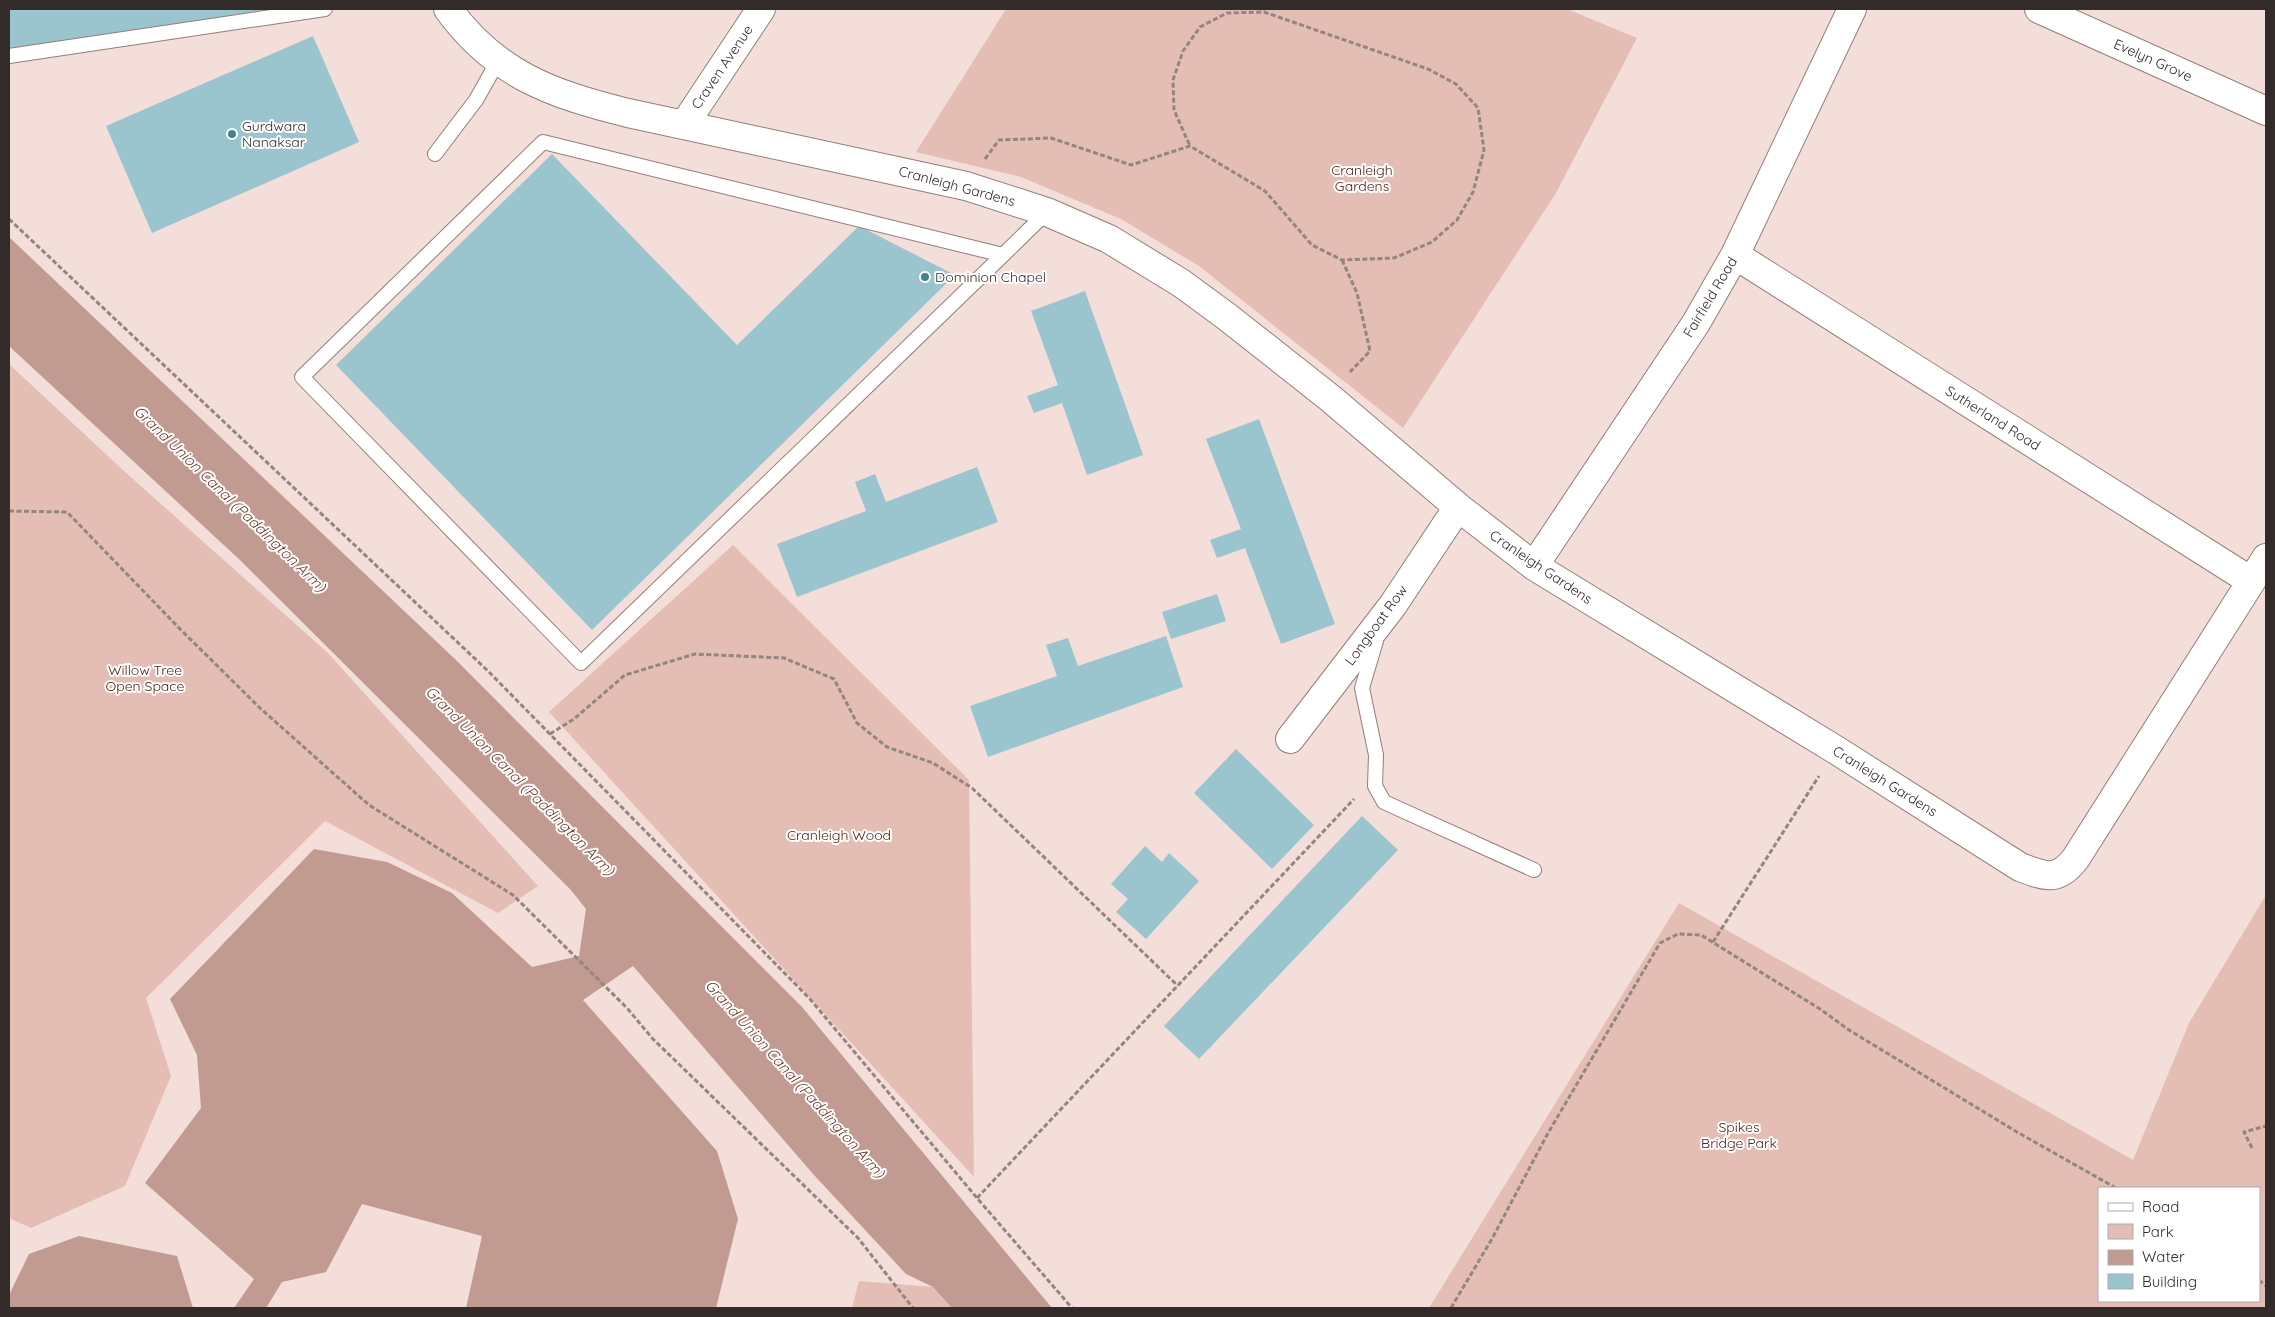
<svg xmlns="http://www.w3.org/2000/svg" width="2275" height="1317" font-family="Quicksand,sans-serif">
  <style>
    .green { fill: #e4beb4; fill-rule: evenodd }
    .water { fill: #c19b91 }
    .building { fill: #9ac5cf }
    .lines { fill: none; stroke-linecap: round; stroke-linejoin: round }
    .lane-casing { stroke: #927e79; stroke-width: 16 }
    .street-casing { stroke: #927e79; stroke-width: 30 }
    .path { stroke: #948581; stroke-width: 3; stroke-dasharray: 5 2.5; stroke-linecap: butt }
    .lane { stroke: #fff; stroke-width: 14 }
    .street { stroke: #fff; stroke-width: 28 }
    .poi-dot { fill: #3f8391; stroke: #fff; stroke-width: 2 }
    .labels { text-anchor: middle; stroke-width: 4; stroke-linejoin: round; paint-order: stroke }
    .street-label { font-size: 14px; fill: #332b29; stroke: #fff }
    .poi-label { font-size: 14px; fill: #332b29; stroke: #fff; text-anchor: start }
    .park-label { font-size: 14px; fill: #532215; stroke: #fff }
    .water-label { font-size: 15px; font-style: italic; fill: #6e3a2c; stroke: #fff }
  </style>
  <rect width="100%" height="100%" fill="#f4ded9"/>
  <!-- green -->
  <path class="green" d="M1006 9H1567L1637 38 1556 193 1403 428 1199 266 1121 219 1021 177 916 152Z
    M9 364 124 471 328 653 538 886 498 913 325 821 146 998 171 1076 125 1186 31 1228 9 1218Z
    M733 545 969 780 974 1177 549 712Z
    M2266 895V1308H1429L1679 903 2133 1160 2189 1023ZM2099 1188H2259V1301H2099Z
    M859 1281 933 1287 952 1308H852Z"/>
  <!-- water -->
  <path class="water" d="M9 237 457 661 802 1007 1052 1308H952L933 1287 906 1274 814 1175 633 966 583 1000 717 1151 738 1219 716 1308H466L482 1236 362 1204 326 1272 282 1282 266 1308H234L254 1279 145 1183 201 1108 197 1055 170 999 314 849 387 862 452 893 532 967 579 956 586 909 570 889 241 561 9 346Z
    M79 1236 177 1256 193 1308H9V1295L29 1254Z"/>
  <!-- building -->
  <path class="building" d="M9 9H293L9 51Z
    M313 36 359 142 152 233 106 126Z
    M552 154 737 345 859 226 955 275 592 630 336 365Z
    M1085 291 1143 455 1087 475 1062 403 1034 413 1027 396 1058 385 1031 311Z
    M1259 419 1335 624 1281 644 1245 548 1217 558 1210 540 1241 529 1206 439Z
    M977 467 998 522 797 597 777 544 866 511 855 482 875 474 886 502Z
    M1217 594 1226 621 1171 639 1162 612Z
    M1166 636 1183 687 988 757 970 706 1057 676 1046 645 1068 638 1078 666Z
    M1236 749 1314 825 1272 869 1194 793Z
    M1362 816 1398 850 1199 1059 1164 1026Z
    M1145 846 1162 862 1169 853 1199 881 1146 939 1116 912 1128 899 1111 884Z"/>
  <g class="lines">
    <!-- lane casing -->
    <g class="lane-casing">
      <path id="lane" d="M9 56 325 9
        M435 154 476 100 498 61
        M1003 255 543 142 302 377 581 663 1003 255 1047 212
        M1376 641 1362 688 1376 755 1375 786 1384 802 1534 870"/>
    </g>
    <!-- street casing -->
    <g class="street-casing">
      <path id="street" d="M448 9C496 75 552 94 628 113L966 186 1047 212 1109 239 1181 283 1226 316 1330 398 1458 507 1534 566 1836 750 2020 867C2046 877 2058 882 2076 858L2266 558
        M2039 9 2266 111
        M684 125 761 9
        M1735 255 2251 581
        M1534 566 1696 323 1735 255 1852 9
        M1290 739 1393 605 1458 507"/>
    </g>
    <!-- path -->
    <path class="path" d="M985 159 999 140 1051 138 1131 165 1190 146 1265 191 1312 245 1342 260 1394 258 1432 242 1457 220 1473 192 1484 150 1478 108 1456 84 1428 69 1264 12 1227 13 1200 27 1183 51 1173 80 1174 110 1190 146
      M9 219 488 671 810 999 977 1198 1072 1308
      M1342 260 1357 293 1370 351 1350 372
      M9 511 67 512 181 630 261 709 369 805 513 895 627 1008 652 1038 858 1238 913 1308
      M550 734 574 719 625 675 695 654 784 658 834 679 857 723 887 747 933 763 972 788 1178 986
      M1713 942 1819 776
      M2252 1148 2244 1132 2266 1126
      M977 1198 1354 799
      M2259 1280 2266 1286
      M1451 1308 1493 1237 1548 1133 1660 943 1678 934 1701 935 1820 1009 1849 1030 2017 1132 2116 1188"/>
    <!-- lane -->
    <use href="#lane" class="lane"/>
    <!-- street -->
    <use href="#street" class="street"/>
  </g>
  <!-- markers -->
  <g class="poi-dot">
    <circle cx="232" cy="134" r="5"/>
    <circle cx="925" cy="277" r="5"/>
  </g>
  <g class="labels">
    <!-- street labels -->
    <g class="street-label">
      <text transform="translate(2153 60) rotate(24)" y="5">Evelyn Grove</text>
      <text transform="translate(722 67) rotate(-56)" y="5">Craven Avenue</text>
      <text transform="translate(957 186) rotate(15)" y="5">Cranleigh Gardens</text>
      <text transform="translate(1710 297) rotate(-59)" y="5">Fairfield Road</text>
      <text transform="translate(1993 418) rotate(32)" y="5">Sutherland Road</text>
      <text transform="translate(1541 567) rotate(34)" y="5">Cranleigh Gardens</text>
      <text transform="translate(1376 625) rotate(-54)" y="5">Longboat Row</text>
      <text transform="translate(1885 781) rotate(32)" y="5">Cranleigh Gardens</text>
    </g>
    <!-- poi labels -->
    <g class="poi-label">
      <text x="242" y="131">Gurdwara<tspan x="242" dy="16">Nanaksar</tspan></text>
      <text x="935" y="282">Dominion Chapel</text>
    </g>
    <!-- park labels -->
    <g class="park-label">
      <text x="1362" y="175">Cranleigh<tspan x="1362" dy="16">Gardens</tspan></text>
      <text x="145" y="675">Willow Tree<tspan x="145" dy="16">Open Space</tspan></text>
      <text x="839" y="840">Cranleigh Wood</text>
      <text x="1739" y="1132">Spikes<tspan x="1739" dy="16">Bridge Park</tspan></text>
    </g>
    <!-- water labels -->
    <g class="water-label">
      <text transform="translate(230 499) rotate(44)" y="5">Grand Union Canal (Paddington Arm)</text>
      <text transform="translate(520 781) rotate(45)" y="5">Grand Union Canal (Paddington Arm)</text>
      <text transform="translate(795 1079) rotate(48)" y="5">Grand Union Canal (Paddington Arm)</text>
    </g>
  </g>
  <!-- border -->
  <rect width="2275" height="1317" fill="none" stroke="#332b29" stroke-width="20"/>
  <!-- legend -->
  <rect x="2098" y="1187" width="162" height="115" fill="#ffffff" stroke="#adaaa9"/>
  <rect x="2108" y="1203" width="25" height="8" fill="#ffffff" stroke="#adaaa9"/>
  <text x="2142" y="1212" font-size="15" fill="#332b29">Road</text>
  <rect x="2108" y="1224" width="25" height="15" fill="#e4beb4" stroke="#adaaa9"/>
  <text x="2142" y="1237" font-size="15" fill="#332b29">Park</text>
  <rect x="2108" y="1250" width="25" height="15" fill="#c19b91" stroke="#adaaa9"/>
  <text x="2142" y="1262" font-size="15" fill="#332b29">Water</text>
  <rect x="2108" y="1274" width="25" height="15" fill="#9ac5cf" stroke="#adaaa9"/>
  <text x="2142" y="1287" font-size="15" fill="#332b29">Building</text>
</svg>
